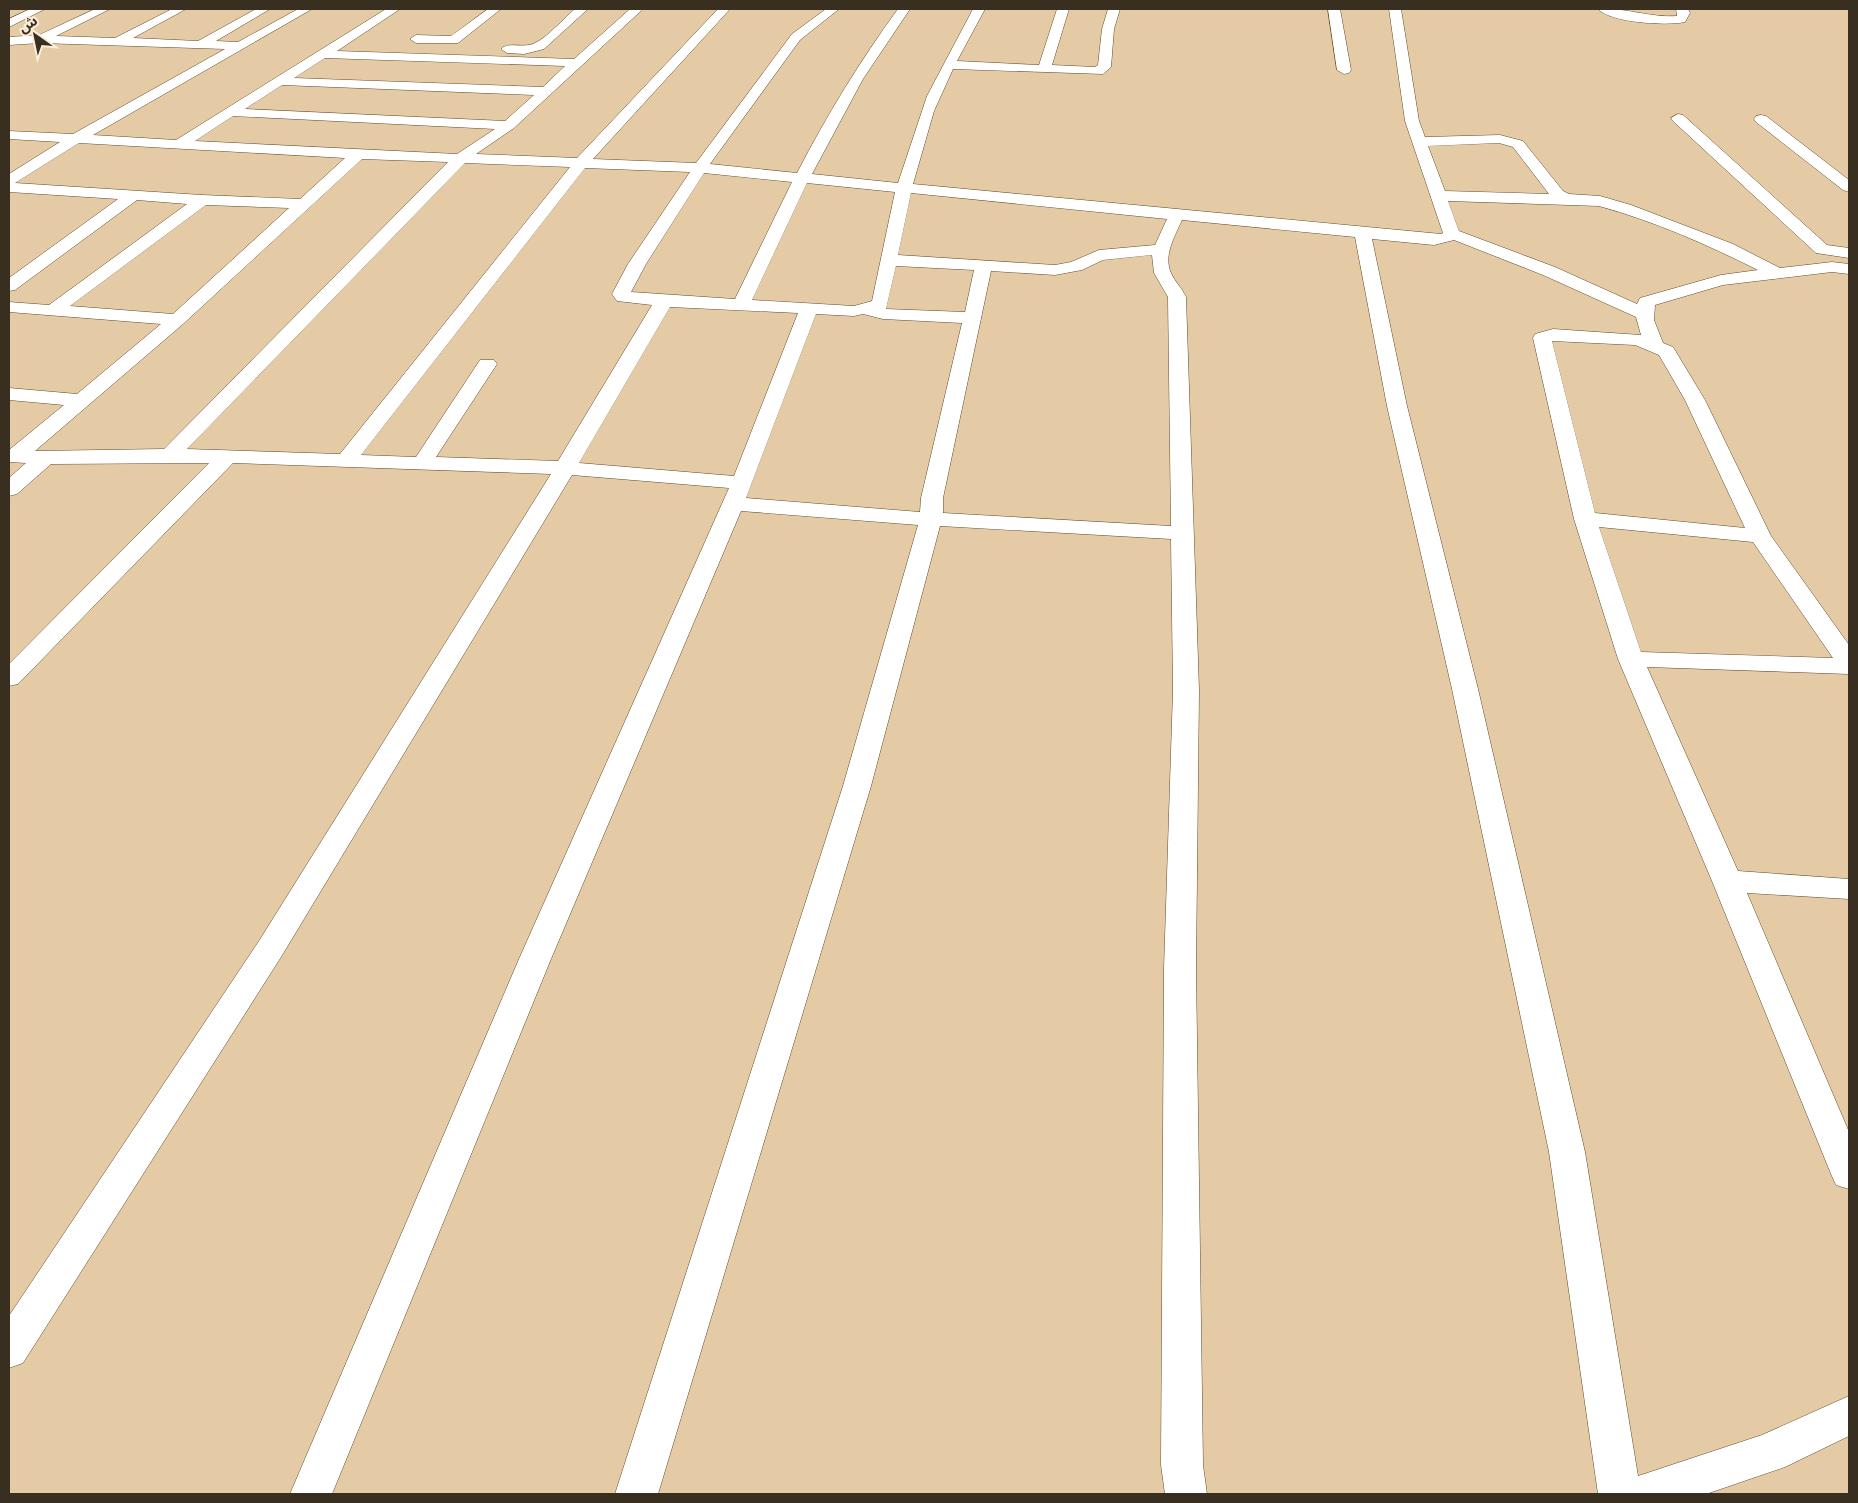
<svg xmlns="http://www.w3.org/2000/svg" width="1858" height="1503" font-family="'PT Sans','Noto Sans Arabic',sans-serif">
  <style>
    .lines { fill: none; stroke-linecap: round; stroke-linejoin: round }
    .minor-casing { stroke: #604b28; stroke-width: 1 }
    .minor { fill: #fff; fill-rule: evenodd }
  </style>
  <rect width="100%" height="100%" fill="#e4cba5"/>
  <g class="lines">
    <!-- minor casing -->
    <g class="minor-casing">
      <path id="minor" d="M30 9H45L9 27V19Z
        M95 9H110L56 36 115 38 172 9H186L133 38 198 41 256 9H270L216 41 238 42 298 9H312L93 135 176 140 386 9H400L337 51 574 59 630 9H643L514 128 476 154 577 158 718 9H730L593 159 696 163 792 34 826 9H839L800 40 710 164 797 173C827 115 860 61 898 9H910L863 79 812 174 898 183 927 96 973 9H985L957 61 1039 65 1057 9H1069L1052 65 1095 67 1098 65 1102 29 1108 9H1120L1114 29 1111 67 1103 74 953 69 934 111 913 184 1441 234 1443 233 1405 121 1389 9H1401L1419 121 1425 137 1500 135 1523 141 1563 191 1569 194 1600 196 1631 205 1733 244 1780 268 1832 262 1849 264V274L1832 272 1723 285 1655 305 1654 320 1663 343 1673 347 1705 400 1771 536 1849 645V674L1647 667 1738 871 1849 879V899L1747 893 1849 1132V1189L1836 1185 1831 1174 1712 881 1618 659 1574 519 1533 338 1535 334 1553 329 1641 335 1636 317 1543 275 1454 240 1434 245 1372 239 1407 406 1478 689 1585 1152 1638 1476 1762 1435 1849 1396V1436L1785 1467 1706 1494H1598L1549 1152 1452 689 1387 406 1355 237 1182 220C1175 236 1163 255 1171 273 1175 282 1182 288 1186 297L1199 690 1196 969 1203 1465 1207 1494H1165L1161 1465 1164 969 1173 690 1171 539 940 526 871 786 658 1494H615L843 786 918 525 741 511 551 959 332 1494H290L519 959 729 488 572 475 281 957 23 1363 9 1368V1316L259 941 551 474 233 463 18 684 9 686V664L209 463 51 464 17 494 9 496V478L26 463 9 462V450L64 405 9 400V388L77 394 161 324 9 312V302L49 305 187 204 137 200 15 290 9 291V278L118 199 9 192V174L60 142 9 139V131L73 134 225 49 40 43 9 45V37L39 35ZM325 58 565 66 543 87 294 78ZM282 85 534 95 505 121 245 109ZM233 116 495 129 457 154 195 141ZM79 143 345 158 300 199 202 195 15 183ZM1499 143 1513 147 1549 194 1445 191 1428 146ZM362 159 448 162 164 449 35 451 183 324ZM465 163 570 167 340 454 187 449ZM585 168 690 172 628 264 612 294 617 301 652 305 558 461 436 457 497 364 494 360H480L416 457 361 455ZM704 173 792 182 735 299 631 292 646 264ZM807 183 895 192 872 301 854 306 752 300ZM911 193 1167 219 1155 245 1099 250 1071 262 1055 265 898 255ZM1448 201 1599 206C1654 221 1708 245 1758 270L1721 275 1640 298 1637 304 1555 267 1459 231ZM206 205 289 208 173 314 70 306ZM1152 255 1154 273 1168 297 1171 526 943 513V498L991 271 1055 275 1082 270 1103 260ZM896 266 974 270 965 312 886 309ZM670 307 798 313 734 476 579 463ZM816 314 854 316 863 314 883 319 962 323 921 498 920 512 746 498ZM1552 341 1635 345 1659 355 1685 400 1745 528 1595 513ZM1599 527 1753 542 1833 658 1641 652Z
        M488 9H501L458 43H416L410 39 416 35 451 36Z
        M575 9H588L544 49 524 54 507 53 501 49C508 41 525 49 535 43 548 37 564 18 575 9Z
        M1328 9H1340L1351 70 1349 73 1344 74 1337 70Z
        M1598 9C1624 7 1650 18 1677 16L1676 9H1688L1690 13 1685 22C1667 26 1611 23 1598 9Z
        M1678 114 1683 115 1827 245 1849 248V258L1816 253 1673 121 1671 118Z
        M1761 115 1766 116 1849 180V192L1843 190 1756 122 1754 119 1756 116Z"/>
    </g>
    <!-- minor -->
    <use href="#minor" class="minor"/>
  </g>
  <!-- border -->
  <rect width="1858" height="1503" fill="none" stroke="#392f20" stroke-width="20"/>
  <!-- north arrow -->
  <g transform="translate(35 35) rotate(327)" stroke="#faeedb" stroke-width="4" paint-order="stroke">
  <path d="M0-4L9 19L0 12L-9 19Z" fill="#392f20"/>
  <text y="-8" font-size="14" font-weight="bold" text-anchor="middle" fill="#392f20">ش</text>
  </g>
</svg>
